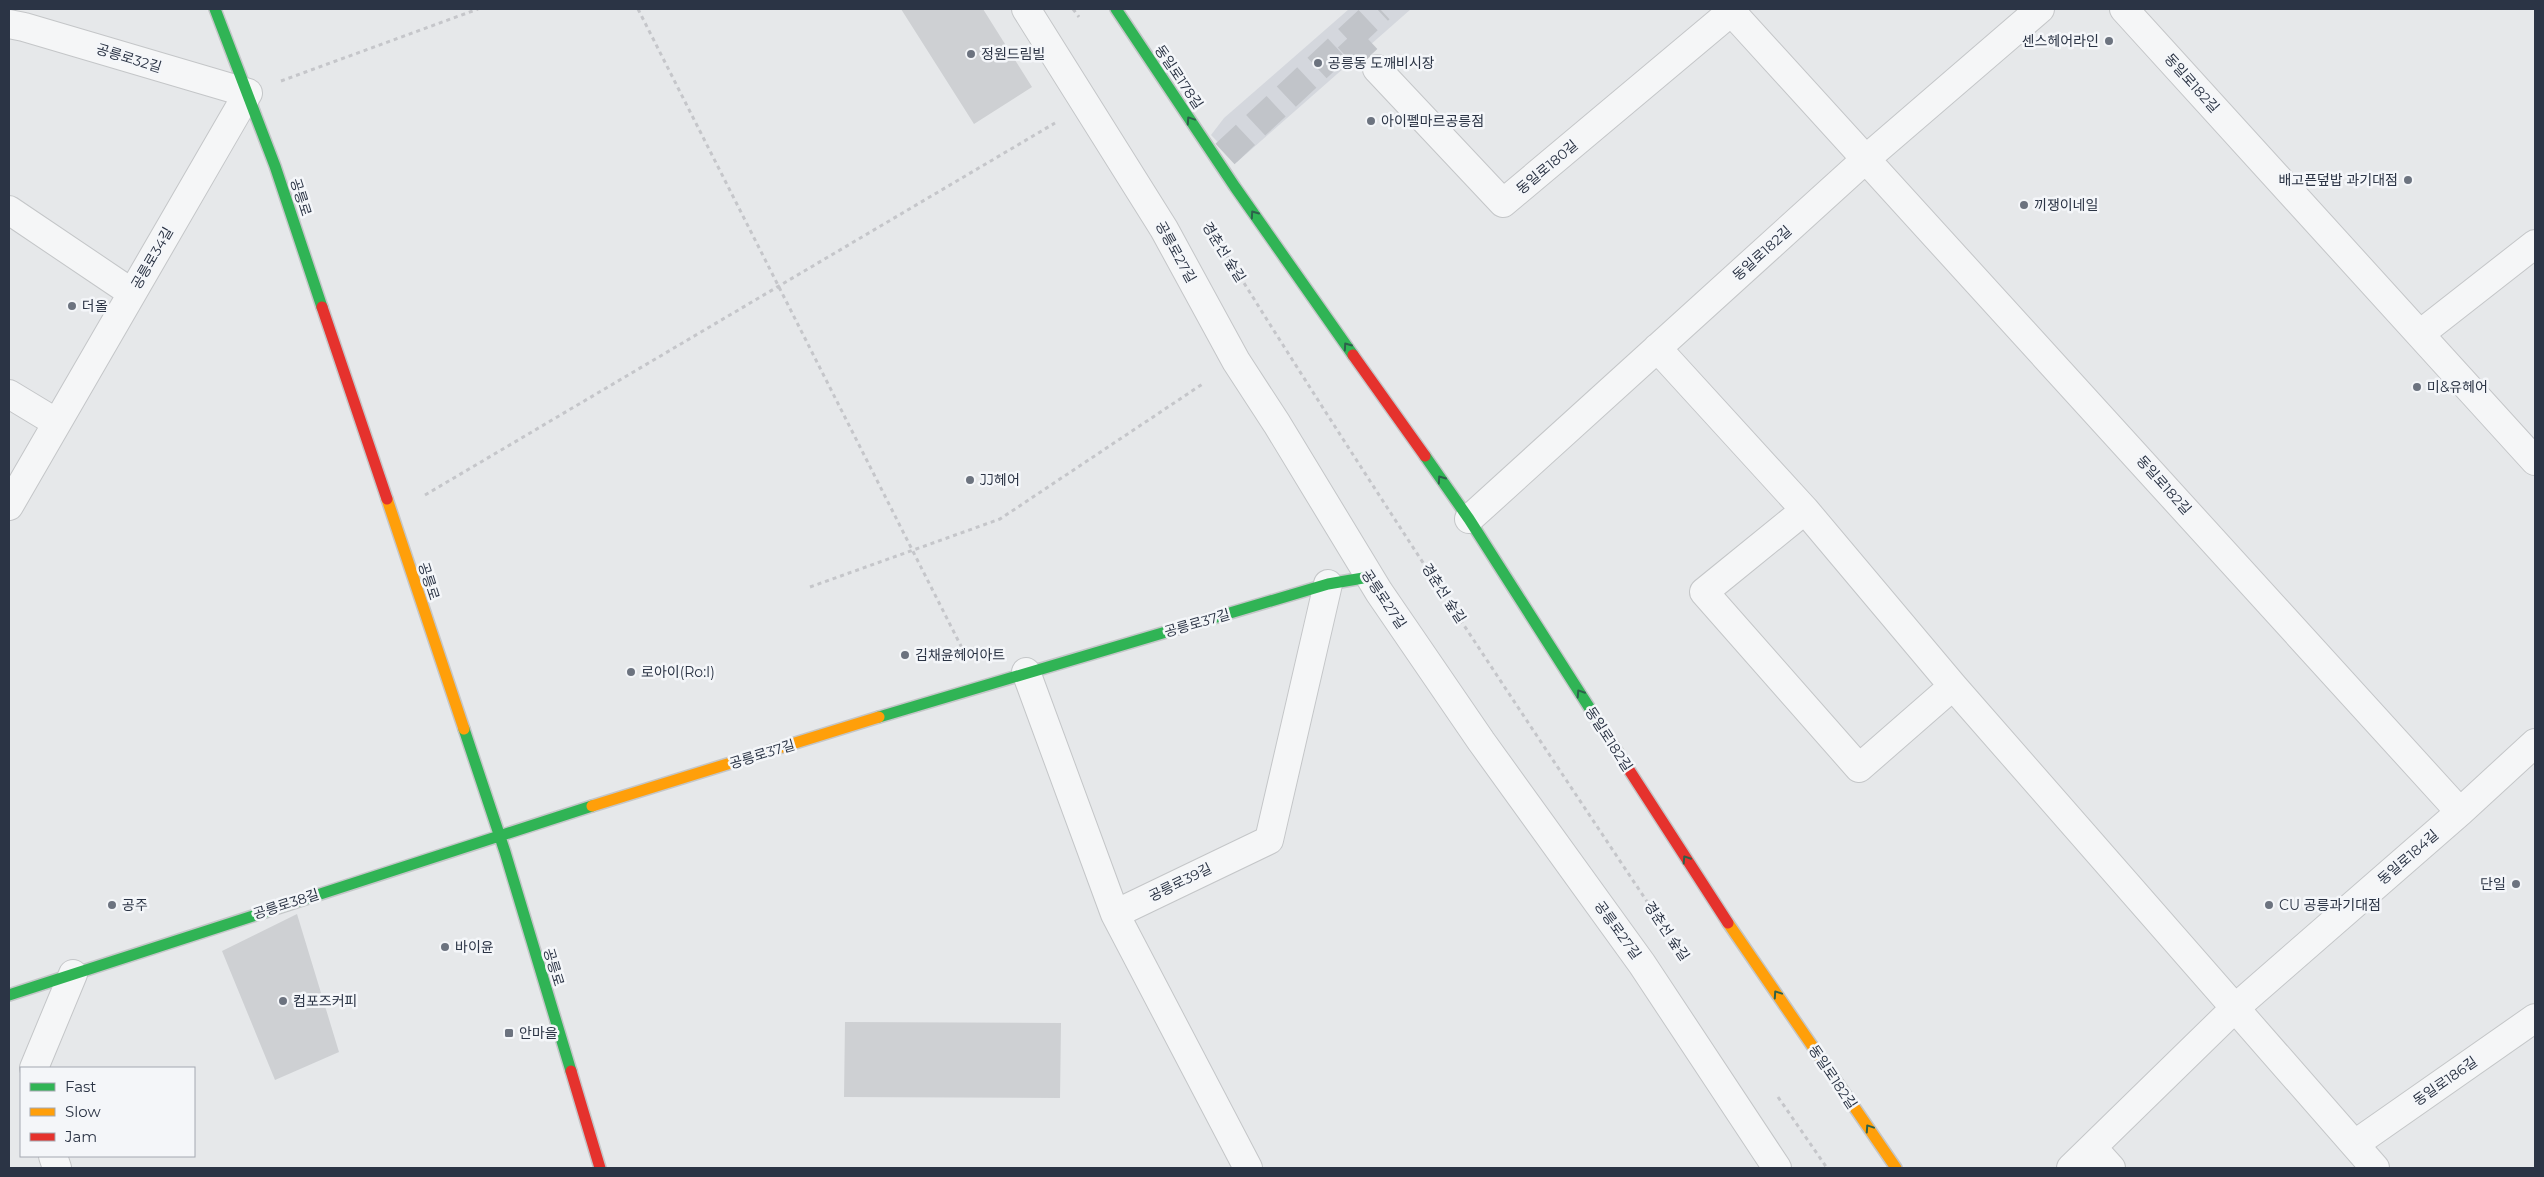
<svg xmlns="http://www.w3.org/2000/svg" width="2544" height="1177" font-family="Montserrat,'Noto Sans KR',sans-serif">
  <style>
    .built { fill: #d4d7dd }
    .building { fill: #ced0d3 }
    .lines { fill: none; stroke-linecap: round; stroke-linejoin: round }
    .street-tunnel { stroke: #c1c4c9; stroke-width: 28; stroke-dasharray: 28 14; stroke-linecap: butt }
    .street-casing { stroke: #c4c6c8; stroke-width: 30 }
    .fast-casing { stroke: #c4c6c8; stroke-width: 14 }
    .slow-casing { stroke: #c4c6c8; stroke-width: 14 }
    .jam-casing { stroke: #c4c6c8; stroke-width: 14 }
    .path { stroke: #c5c6ca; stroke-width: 3; stroke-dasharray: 4 4; stroke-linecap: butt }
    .street { stroke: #f5f6f7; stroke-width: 28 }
    .fast { stroke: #30b455; stroke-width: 11 }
    .slow { stroke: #ff9f0a; stroke-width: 11 }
    .jam { stroke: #e5322d; stroke-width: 11 }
    .oneway { stroke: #2d614b }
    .poi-dot { fill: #6c737f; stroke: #f4f6f9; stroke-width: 2 }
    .labels { text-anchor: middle; stroke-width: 5; stroke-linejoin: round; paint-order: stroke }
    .poi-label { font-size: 14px; fill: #2b3445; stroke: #f4f6f9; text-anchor: start }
    .street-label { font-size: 14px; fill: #2b3445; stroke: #f4f6f9 }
  </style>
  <rect width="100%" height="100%" fill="#e6e8ea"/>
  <!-- built -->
  <path class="built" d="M1349 9H1411L1237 162 1211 135 1224 118Z"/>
  <!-- building -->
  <path class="building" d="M901 9H983L1032 87 974 124Z
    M297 914 339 1052 275 1080 222 951Z
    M845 1022 1061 1023 1060 1098 844 1097Z"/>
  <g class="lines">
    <!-- street-tunnel -->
    <path class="street-tunnel" d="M1348 38 1377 69
      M1225 154 1380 9"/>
    <!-- street casing -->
    <g class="street-casing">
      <path id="street" d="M1026 9 1164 229 1236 361 1277 424 1379 592 1481 741 1642 964 1777 1168
        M1729 9 2460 812
        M2124 9 2535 461
        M9 24 24 27 248 93 9 506
        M1377 69 1503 203 1732 11
        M9 210 132 293
        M2420 334 2535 244
        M1657 348 1805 510 1953 686 2375 1168
        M9 394 57 423
        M1805 510 1704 592 1859 768 1953 686
        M1469 519 1867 158 2040 9
        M1026 672 1115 914 1248 1168
        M1115 914 1269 840 1328 584
        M34 1068 73 974
        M2355 1144 2535 1018
        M2093 1148 2111 1168
        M53 1156 57 1168
        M2071 1168 2234 1009 2460 812 2535 743"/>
    </g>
    <!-- fast casing -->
    <g class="fast-casing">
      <path id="fast" d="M215 9 275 166 322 307
        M1116 9 1235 187 1353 355
        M1425 456 1469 519 1624 762
        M879 717 1328 584 1369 577
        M464 729 505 852 571 1071
        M9 995 592 806"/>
    </g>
    <!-- slow casing -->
    <g class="slow-casing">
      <path id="slow" d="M387 499 464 729
        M592 806 879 717
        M1728 923 1896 1168"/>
    </g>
    <!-- jam casing -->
    <g class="jam-casing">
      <path id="jam" d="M322 307 387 499
        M1353 355 1425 456
        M1624 762 1728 923
        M571 1071 600 1168"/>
    </g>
    <!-- path -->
    <path class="path" d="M638 9 964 652
      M1073 9 1079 17
      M281 81 478 9
      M1206 222C1352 458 1506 690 1660 921
      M425 495 1055 123
      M810 587 1000 519 1204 383
      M1778 1097 1827 1168"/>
    <!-- street -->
    <use href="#street" class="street"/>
    <!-- fast -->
    <use href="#fast" class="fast"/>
    <!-- slow -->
    <use href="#slow" class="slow"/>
    <!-- jam -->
    <use href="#jam" class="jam"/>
  </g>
  <!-- one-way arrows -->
  <defs><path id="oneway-chevron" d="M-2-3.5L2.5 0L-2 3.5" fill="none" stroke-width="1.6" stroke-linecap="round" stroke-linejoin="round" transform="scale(1.25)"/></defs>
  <g class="oneway">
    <use href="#oneway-chevron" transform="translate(1190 120) rotate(-124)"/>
    <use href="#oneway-chevron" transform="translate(1254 214) rotate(-125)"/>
    <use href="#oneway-chevron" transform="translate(1347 346) rotate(-125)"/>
    <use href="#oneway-chevron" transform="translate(1441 479) rotate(-125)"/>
    <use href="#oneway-chevron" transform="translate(1580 693) rotate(-123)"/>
    <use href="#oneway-chevron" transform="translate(1686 859) rotate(-123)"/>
    <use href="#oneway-chevron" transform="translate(1777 994) rotate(-124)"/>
    <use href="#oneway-chevron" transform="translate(1869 1128) rotate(-124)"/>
  </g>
  <!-- markers -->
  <g class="poi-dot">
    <circle cx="2109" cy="41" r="5"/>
    <circle cx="971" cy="54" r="5"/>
    <circle cx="1318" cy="63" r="5"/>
    <circle cx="1371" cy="121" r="5"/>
    <circle cx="2408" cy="180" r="5"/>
    <circle cx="2024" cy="205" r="5"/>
    <circle cx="72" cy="306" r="5"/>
    <circle cx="2417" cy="387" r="5"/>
    <circle cx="970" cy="480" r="5"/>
    <circle cx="905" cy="655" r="5"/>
    <circle cx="631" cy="672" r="5"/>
    <circle cx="2516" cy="884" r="5"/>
    <circle cx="112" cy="905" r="5"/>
    <circle cx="2269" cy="905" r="5"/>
    <circle cx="445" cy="947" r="5"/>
    <circle cx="283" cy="1001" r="5"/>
    <rect x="504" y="1028" width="10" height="10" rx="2.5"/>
  </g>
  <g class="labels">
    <!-- poi labels -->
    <g class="poi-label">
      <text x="2099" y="46" text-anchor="end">센스헤어라인</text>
      <text x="981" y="59">정원드림빌</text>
      <text x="1328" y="68">공릉동 도깨비시장</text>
      <text x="1381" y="126">아이펠마르공릉점</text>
      <text x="2398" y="185" text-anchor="end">배고픈덮밥 과기대점</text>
      <text x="2034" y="210">끼쟁이네일</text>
      <text x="82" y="311">더올</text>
      <text x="2427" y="392">미&amp;유헤어</text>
      <text x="980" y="485">JJ헤어</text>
      <text x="915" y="660">김채윤헤어아트</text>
      <text x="641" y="677">로아이(Ro:I)</text>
      <text x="2506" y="889" text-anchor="end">단일</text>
      <text x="122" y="910">공주</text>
      <text x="2279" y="910">CU 공릉과기대점</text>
      <text x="455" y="952">바이윤</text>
      <text x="293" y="1006">컴포즈커피</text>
      <text x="519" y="1038">안마을</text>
    </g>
    <!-- street labels -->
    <g class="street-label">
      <text transform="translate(129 58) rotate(17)" y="5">공릉로32길</text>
      <text transform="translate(1179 77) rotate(56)" y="5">동일로178길</text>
      <text transform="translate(2192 83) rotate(48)" y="5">동일로182길</text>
      <text transform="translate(1547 167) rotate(-40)" y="5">동일로180길</text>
      <text transform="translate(301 197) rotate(72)" y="5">공릉로</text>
      <text transform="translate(1176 252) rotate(61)" y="5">공릉로27길</text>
      <text transform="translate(1224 252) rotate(58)" y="5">경춘선 숲길</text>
      <text transform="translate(1762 253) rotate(-42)" y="5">동일로182길</text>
      <text transform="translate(152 258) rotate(-60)" y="5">공릉로34길</text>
      <text transform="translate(2164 485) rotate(48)" y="5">동일로182길</text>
      <text transform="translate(429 581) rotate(72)" y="5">공릉로</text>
      <text transform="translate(1444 593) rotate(57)" y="5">경춘선 숲길</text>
      <text transform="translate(1384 599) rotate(56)" y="5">공릉로27길</text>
      <text transform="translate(1197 623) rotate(-16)" y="5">공릉로37길</text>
      <text transform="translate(1609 739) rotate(57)" y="5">동일로182길</text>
      <text transform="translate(762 754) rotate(-17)" y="5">공릉로37길</text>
      <text transform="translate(2408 857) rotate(-41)" y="5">동일로184길</text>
      <text transform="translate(1180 882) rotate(-26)" y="5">공릉로39길</text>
      <text transform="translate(286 904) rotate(-18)" y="5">공릉로38길</text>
      <text transform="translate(1618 930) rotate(54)" y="5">공릉로27길</text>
      <text transform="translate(1667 931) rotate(56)" y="5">경춘선 숲길</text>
      <text transform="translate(554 967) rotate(73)" y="5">공릉로</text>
      <text transform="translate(1833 1077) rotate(56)" y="5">동일로182길</text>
      <text transform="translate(2445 1081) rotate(-35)" y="5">동일로186길</text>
    </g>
  </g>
  <!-- border -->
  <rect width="2544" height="1177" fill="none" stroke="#2b3445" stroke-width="20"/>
  <!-- legend -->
  <rect x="20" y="1067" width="175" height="90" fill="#f4f6f9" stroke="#a4a8b1"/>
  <rect x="30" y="1083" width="25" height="8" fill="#30b455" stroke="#a4a8b1"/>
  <text x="65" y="1092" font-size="15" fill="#2b3445">Fast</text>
  <rect x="30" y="1108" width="25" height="8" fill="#ff9f0a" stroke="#a4a8b1"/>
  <text x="65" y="1117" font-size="15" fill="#2b3445">Slow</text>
  <rect x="30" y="1133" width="25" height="8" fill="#e5322d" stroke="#a4a8b1"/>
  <text x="65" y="1142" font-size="15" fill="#2b3445">Jam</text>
</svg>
